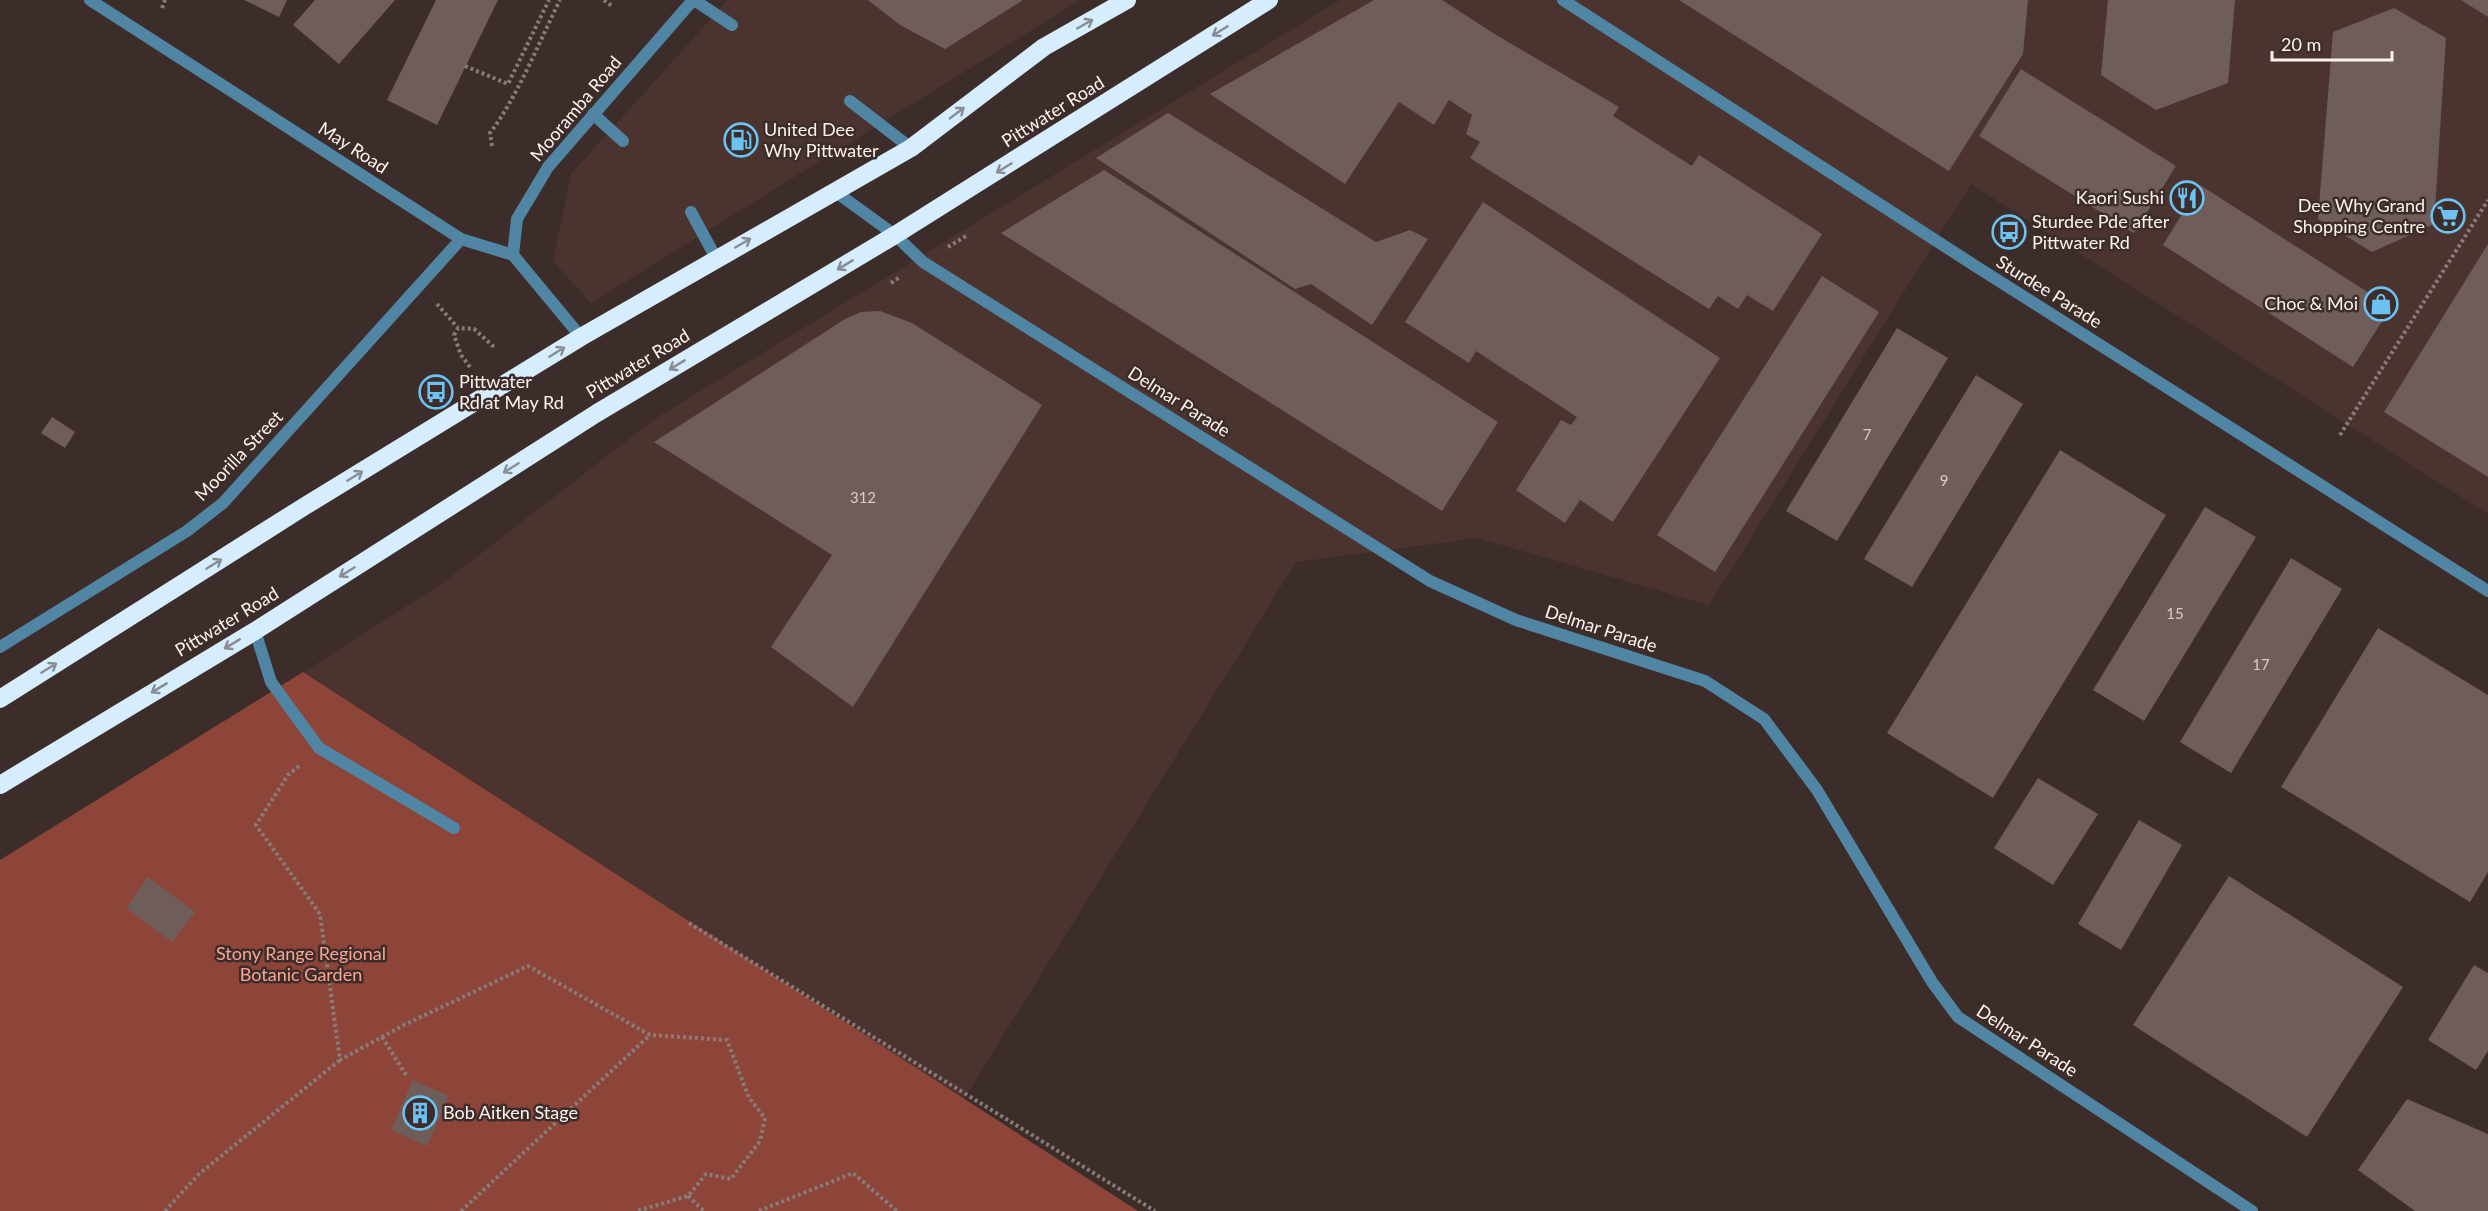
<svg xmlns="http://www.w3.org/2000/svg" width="2488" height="1211" font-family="Lato,sans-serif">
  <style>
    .built { fill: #4b3430 }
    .forest { fill: #8e4539 }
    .building { fill: #6f5d59 }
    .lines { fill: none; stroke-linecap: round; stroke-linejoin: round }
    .path { stroke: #897b79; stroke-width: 4; stroke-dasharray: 3 3; stroke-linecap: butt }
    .lane { stroke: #5085a3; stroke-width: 12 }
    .street { stroke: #5085a3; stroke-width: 12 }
    .highway { stroke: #d5edfc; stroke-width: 18 }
    .oneway { stroke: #898d93 }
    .labels { text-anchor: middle; stroke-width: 5; stroke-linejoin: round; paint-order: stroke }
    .number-label { font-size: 15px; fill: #dacdca }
    .street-label { font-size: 18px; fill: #fdf2f0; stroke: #3d2d2a }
    .poi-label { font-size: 18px; fill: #fdf2f0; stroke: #3d2d2a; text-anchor: start }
    .park-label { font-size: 18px; fill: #faa494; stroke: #3d2d2a }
  </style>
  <rect width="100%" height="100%" fill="#3d2d2a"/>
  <!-- built -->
  <path class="built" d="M728 0H1080L591 303 553 261 571 174Z
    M1340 0H2488V514L1971 184 1709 605 1478 538 1296 562 964 1099 304 672 443 583 655 419Z"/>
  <!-- forest -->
  <path class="forest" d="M303 672 1138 1211H0V860Z"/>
  <!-- building -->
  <path class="building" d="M244 0H287L279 17Z
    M315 0H395L339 64 293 25Z
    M436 0H498L437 125 387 100Z
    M868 0H1023L945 49 900 25Z
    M1374 0H1442L1493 33 1619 107 1613 116 1692 166 1699 155 1822 234 1773 311 1747 295 1738 309 1718 296 1709 309 1470 158 1480 142 1466 134 1472 115 1449 100 1434 125 1399 102 1345 184 1210 94Z
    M1679 0H2028L2023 54 1949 171Z
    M2108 0H2235L2228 83 2156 110 2101 75Z
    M2461 0H2488V17Z
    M2394 8 2446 38 2434 224 2372 252 2318 219 2333 32Z
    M2021 69 2176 166 2134 233 1979 136Z
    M1168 113 1376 242 1410 230 1428 239 1372 325 1311 284 1295 289 1096 158Z
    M1104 170 1498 422 1442 511 1001 233Z
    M2200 185 2391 307 2353 367 2163 245Z
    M1483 202 1720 358 1613 522 1580 500 1565 523 1516 490 1561 420 1571 425 1577 417 1476 351 1469 363 1405 322Z
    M2488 244V477L2384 412Z
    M1822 276 1879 312 1715 572 1657 535Z
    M880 311 912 323 1042 405 853 707 771 647 832 555 654 442 845 319 861 312Z
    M1897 328 1948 358 1837 541 1786 511Z
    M1976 375 2023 404 1912 587 1864 559Z
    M52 417 75 432 65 448 41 433Z
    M2060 450 2166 515 1993 798 1887 733Z
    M2205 507 2256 537 2144 721 2093 690Z
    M2291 558 2342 589 2231 773 2180 742Z
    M2378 628 2488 695V872L2470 902 2281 787Z
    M2038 778 2098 814 2053 885 1994 848Z
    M2139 820 2182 845 2121 950 2078 924Z
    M2229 876 2403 987 2307 1137 2133 1025Z
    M148 877 195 912 172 942 126 908Z
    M2474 965 2488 973V1051L2476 1070 2428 1040Z
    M413 1080 449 1096 427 1146 391 1130Z
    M2407 1099 2488 1134V1211H2415L2358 1170Z"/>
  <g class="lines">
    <!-- path -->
    <path class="path" d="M604 0 613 7
      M162 8 165 0
      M465 66 508 84 549 0
      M492 146 490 133C518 96 539 42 560 0
      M948 247 966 236
      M891 283 900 277
      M437 304 458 328
      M470 367 461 355 454 335 458 328 474 329 494 347
      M2340 435 2488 200
      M299 766 288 775 256 825 320 914 340 1060 404 1025 528 966 650 1035 727 1040 749 1098 765 1118 760 1141 731 1179 706 1174 688 1196 637 1211
      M689 923 1155 1211
      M382 1037 406 1075
      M688 1196 704 1211
      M165 1211 199 1174 340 1060
      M461 1211 650 1035
      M759 1211 853 1173 897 1211"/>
    <!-- lane -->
    <path class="lane" d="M694 0 732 25
      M850 101 911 148
      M593 114 623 141
      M691 212 716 258
      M255 631 271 682 319 748 454 828"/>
    <!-- street -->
    <path class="street" d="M90 0 461 239 513 255 581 337
      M1563 0 1980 269 2488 591
      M833 190 895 235 923 262 1430 581 1516 620 1705 681 1764 719 1817 790 1932 982 1958 1017 2252 1211
      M513 255 517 219 548 167 693 0
      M0 647 187 531 223 503 461 239"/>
    <!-- highway -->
    <path class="highway" d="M0 699 305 506 581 337 911 148 1044 47 1127 0
      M0 785 255 631 597 413 895 235 1269 0"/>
  </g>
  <!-- one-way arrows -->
  <defs><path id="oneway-shaft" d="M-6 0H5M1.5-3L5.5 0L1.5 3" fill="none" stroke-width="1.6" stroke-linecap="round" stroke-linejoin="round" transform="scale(1.5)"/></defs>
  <g class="oneway">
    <use href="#oneway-shaft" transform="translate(1085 24) rotate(-30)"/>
    <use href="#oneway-shaft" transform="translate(1220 31) rotate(148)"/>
    <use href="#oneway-shaft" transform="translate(957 113) rotate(-37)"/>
    <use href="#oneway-shaft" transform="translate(1004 168) rotate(148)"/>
    <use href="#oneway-shaft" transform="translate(743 243) rotate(-30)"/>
    <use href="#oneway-shaft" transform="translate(845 265) rotate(149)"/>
    <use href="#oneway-shaft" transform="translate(557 352) rotate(-32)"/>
    <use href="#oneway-shaft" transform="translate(677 365) rotate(149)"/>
    <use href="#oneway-shaft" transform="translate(511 468) rotate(148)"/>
    <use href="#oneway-shaft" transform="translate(355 476) rotate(-32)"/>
    <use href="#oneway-shaft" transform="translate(214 564) rotate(-32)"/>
    <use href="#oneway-shaft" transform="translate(347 572) rotate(148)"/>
    <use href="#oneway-shaft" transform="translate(232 644) rotate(149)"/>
    <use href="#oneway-shaft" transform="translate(49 668) rotate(-32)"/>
    <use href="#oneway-shaft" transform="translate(159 688) rotate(149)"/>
  </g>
  <!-- icons -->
  <defs>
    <g id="fuel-ring" transform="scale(1.725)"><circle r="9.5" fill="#3d2d2a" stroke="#6cc3f2" stroke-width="1.5"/><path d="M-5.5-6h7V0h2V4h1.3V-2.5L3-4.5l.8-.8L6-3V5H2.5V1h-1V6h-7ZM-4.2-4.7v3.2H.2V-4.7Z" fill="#6cc3f2"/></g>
    <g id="restaurant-ring" transform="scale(1.725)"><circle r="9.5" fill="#3d2d2a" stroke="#6cc3f2" stroke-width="1.5"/><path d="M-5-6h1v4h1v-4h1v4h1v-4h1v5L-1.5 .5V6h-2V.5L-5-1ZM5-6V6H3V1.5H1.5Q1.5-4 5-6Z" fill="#6cc3f2"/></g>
    <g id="supermarket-ring" transform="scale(1.725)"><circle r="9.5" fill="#3d2d2a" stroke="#6cc3f2" stroke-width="1.5"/><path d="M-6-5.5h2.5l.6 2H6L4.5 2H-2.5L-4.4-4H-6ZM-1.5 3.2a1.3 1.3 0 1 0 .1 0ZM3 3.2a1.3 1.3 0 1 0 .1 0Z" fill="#6cc3f2"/></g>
    <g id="bus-ring" transform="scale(1.725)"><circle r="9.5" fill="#3d2d2a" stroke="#6cc3f2" stroke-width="1.5"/><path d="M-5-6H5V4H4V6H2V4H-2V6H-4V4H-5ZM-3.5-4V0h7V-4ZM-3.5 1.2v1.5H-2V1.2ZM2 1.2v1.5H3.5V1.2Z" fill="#6cc3f2"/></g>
    <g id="shop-ring" transform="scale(1.725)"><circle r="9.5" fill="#3d2d2a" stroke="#6cc3f2" stroke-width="1.5"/><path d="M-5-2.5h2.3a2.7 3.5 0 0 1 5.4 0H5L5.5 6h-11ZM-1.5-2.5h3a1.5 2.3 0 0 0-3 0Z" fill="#6cc3f2"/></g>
    <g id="building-ring" transform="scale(1.725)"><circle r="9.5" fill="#3d2d2a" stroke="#6cc3f2" stroke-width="1.5"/><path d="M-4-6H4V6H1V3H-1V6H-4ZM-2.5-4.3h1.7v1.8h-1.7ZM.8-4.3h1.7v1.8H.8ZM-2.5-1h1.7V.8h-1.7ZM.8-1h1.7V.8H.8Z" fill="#6cc3f2"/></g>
  </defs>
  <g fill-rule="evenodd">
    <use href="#fuel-ring" x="741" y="140"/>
    <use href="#restaurant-ring" x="2187" y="198"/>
    <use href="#supermarket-ring" x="2448" y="216"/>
    <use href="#bus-ring" x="2009" y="232"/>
    <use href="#shop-ring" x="2381" y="304"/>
    <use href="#bus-ring" x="436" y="392"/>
    <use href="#building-ring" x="420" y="1113"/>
  </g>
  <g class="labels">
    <!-- number labels -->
    <g class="number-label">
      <text x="1867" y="440">7</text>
      <text x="1944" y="486">9</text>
      <text x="863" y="503">312</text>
      <text x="2175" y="619">15</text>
      <text x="2261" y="670">17</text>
    </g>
    <!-- street labels -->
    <g class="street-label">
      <text transform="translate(576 109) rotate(-50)" y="6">Mooramba Road</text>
      <text transform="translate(1053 112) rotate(-32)" y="6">Pittwater Road</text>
      <text transform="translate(353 148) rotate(33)" y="6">May Road</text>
      <text transform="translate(2049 292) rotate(32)" y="6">Sturdee Parade</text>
      <text transform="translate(638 364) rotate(-31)" y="6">Pittwater Road</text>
      <text transform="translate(1179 402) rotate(32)" y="6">Delmar Parade</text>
      <text transform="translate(239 456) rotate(-46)" y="6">Moorilla Street</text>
      <text transform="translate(227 622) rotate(-31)" y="6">Pittwater Road</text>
      <text transform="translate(1601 629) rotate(18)" y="6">Delmar Parade</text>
      <text transform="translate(2027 1041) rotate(33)" y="6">Delmar Parade</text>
    </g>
    <!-- poi labels -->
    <g class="poi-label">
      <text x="764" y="136">United Dee<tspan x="764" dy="21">Why Pittwater</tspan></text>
      <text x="2164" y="204" text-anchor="end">Kaori Sushi</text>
      <text x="2425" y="212" text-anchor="end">Dee Why Grand<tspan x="2425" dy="21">Shopping Centre</tspan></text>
      <text x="2032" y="228">Sturdee Pde after<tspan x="2032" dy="21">Pittwater Rd</tspan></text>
      <text x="2358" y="310" text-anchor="end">Choc &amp; Moi</text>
      <text x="459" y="388">Pittwater<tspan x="459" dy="21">Rd at May Rd</tspan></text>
      <text x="443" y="1119">Bob Aitken Stage</text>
    </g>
    <!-- park labels -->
    <g class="park-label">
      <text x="301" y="960">Stony Range Regional<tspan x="301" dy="21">Botanic Garden</tspan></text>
    </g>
  </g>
  <!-- scale -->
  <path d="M2272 51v9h120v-9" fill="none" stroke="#fdf2f0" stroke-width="3"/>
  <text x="2281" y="51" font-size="18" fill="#fdf2f0" stroke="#3d2d2a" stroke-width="4.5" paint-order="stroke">20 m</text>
</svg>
